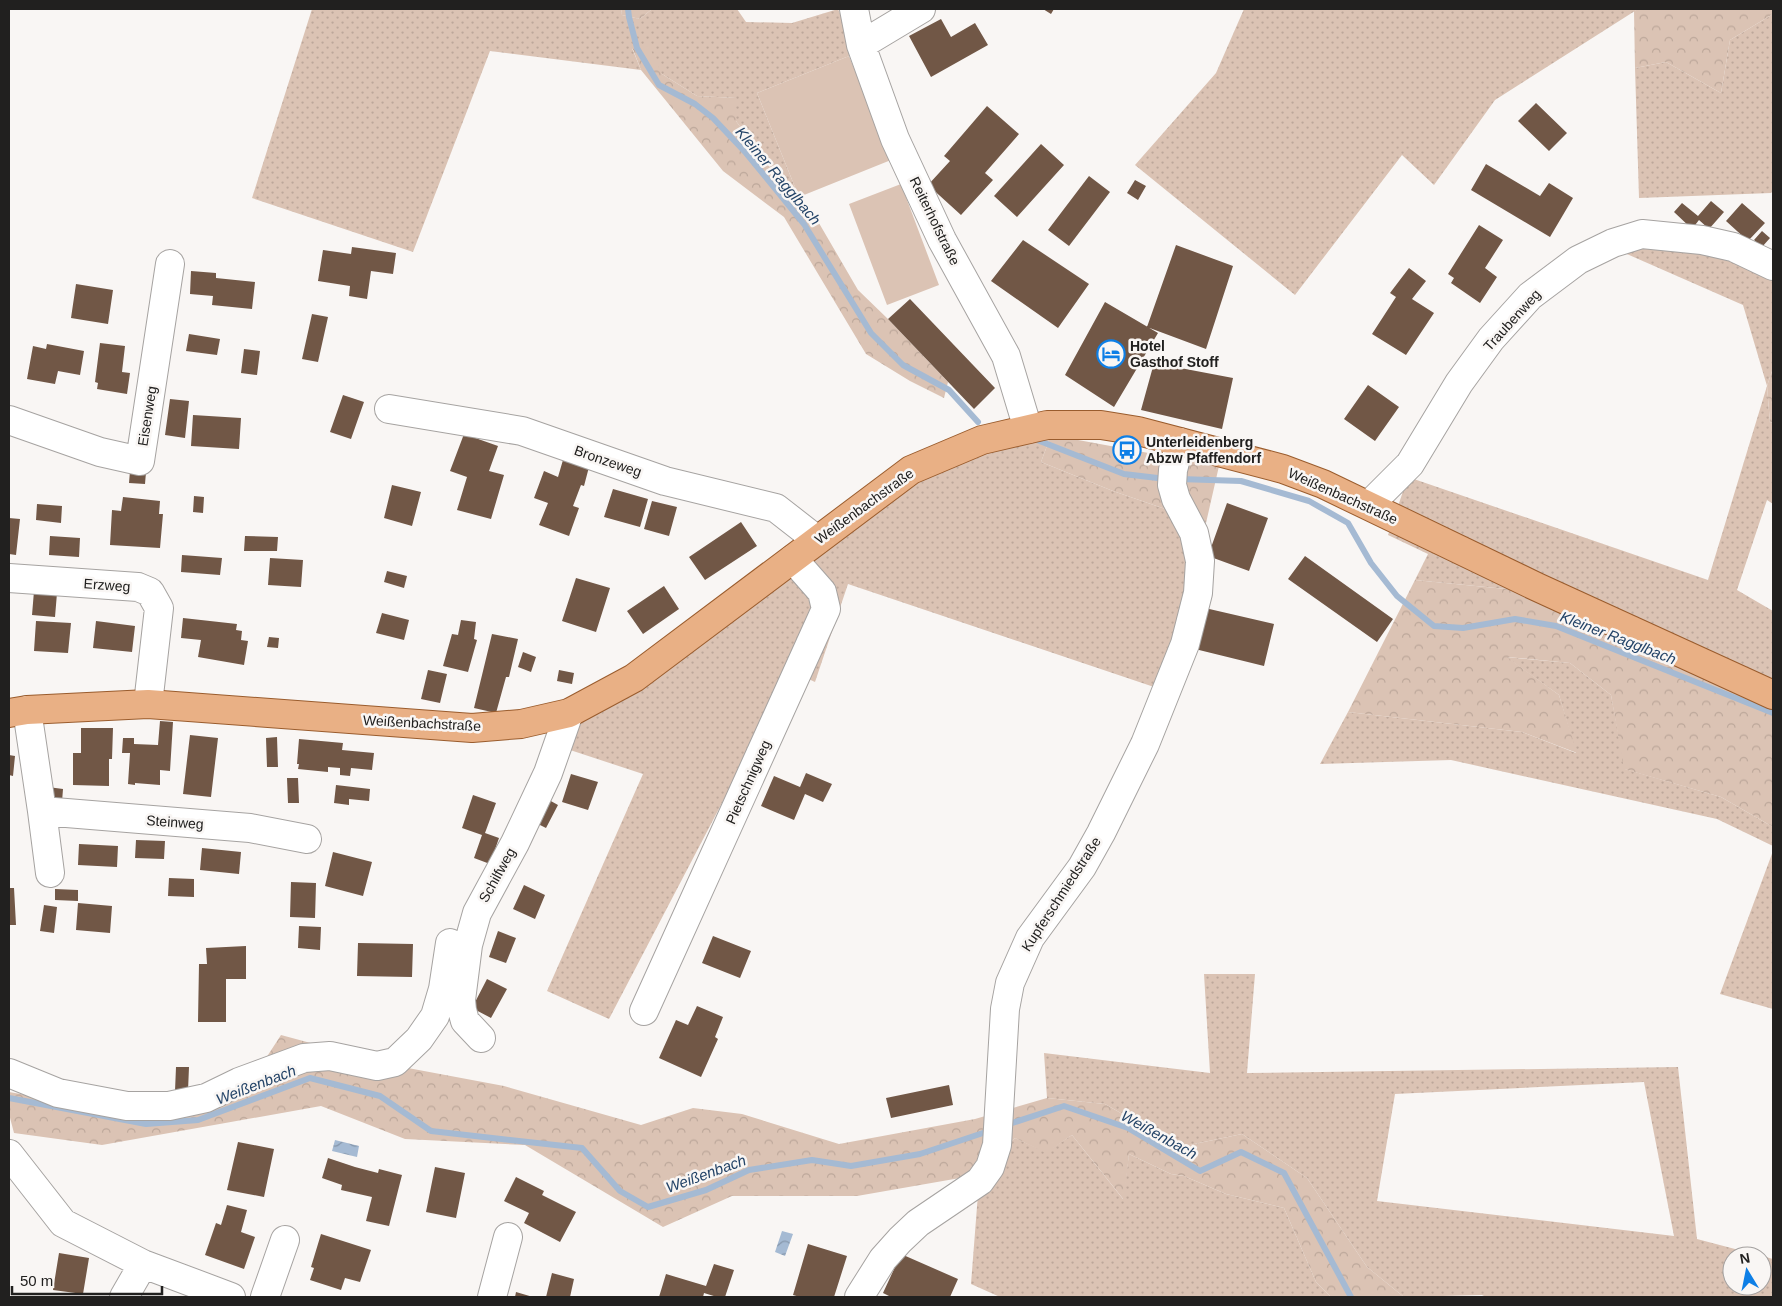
<svg xmlns="http://www.w3.org/2000/svg" width="1782" height="1306" font-family="Arial,sans-serif">
  <style>
    .grass { fill: url(#grass-dots); fill-rule: evenodd }
    .forest { fill: url(#forest-crowns) }
    .pitch { fill: #dbc3b4 }
    .water { fill: url(#water-waves) }
    .lines { fill: none; stroke-linecap: round; stroke-linejoin: round }
    .stream { stroke: #a5bad3; stroke-width: 6 }
    .building { fill: #715746 }
    .minor-casing { stroke: #a6a3a1; stroke-width: 30 }
    .major-casing { stroke: #9a5c2d; stroke-width: 30 }
    .minor { stroke: #fff; stroke-width: 28 }
    .major { stroke: #e9b085; stroke-width: 28 }
    .labels { text-anchor: middle; stroke-width: 5; stroke-linejoin: round; paint-order: stroke }
    .street-label { font-size: 14px; fill: #21201f; stroke: #f9f6f4 }
    .poi-label { font-size: 14px; font-weight: bold; fill: #21201f; stroke: #f9f6f4; text-anchor: start }
    .water-label { font-size: 15px; font-style: italic; fill: #234367; stroke: #f9f6f4 }
  </style>
  <defs>
    <pattern id="grass-dots" width="8" height="8" patternUnits="userSpaceOnUse" patternTransform="scale(1.25)"><rect width="8" height="8" fill="#dbc3b4"/><path d="M2 2h.1M6 6h.1" fill="none" stroke="#bca79a" stroke-width="1.8" stroke-linecap="round"/></pattern>
    <pattern id="forest-crowns" width="20" height="18" patternUnits="userSpaceOnUse" patternTransform="scale(1.25)"><rect width="20" height="18" fill="#dbc3b4"/><path d="M2 6a3 3 0 1 1 6 0M12 15a3 3 0 1 1 6 0" fill="none" stroke="#bca79a"/></pattern>
    <pattern id="water-waves" width="16" height="10" patternUnits="userSpaceOnUse" patternTransform="scale(1.25)"><rect width="16" height="10" fill="#a5bad3"/><path d="M0 5q4-4 8 0t8 0" fill="none" stroke="#8697ab"/></pattern>
  </defs>
  <rect width="100%" height="100%" fill="#f9f6f4"/>
  <!-- grass -->
  <path class="grass" d="M312 9H621L622 15 640 19 652 9H737L746 22 792 23 838 9 849 34V56L757 93 799 197 788 192 736 121V98L697 96 662 74 632 48 641 70 490 51 413 252 252 198Z
    M1244 9H1638L1495 100 1434 185 1402 155 1295 295 1135 165 1216 73Z
    M1773 14V191L1771 193 1639 198 1635 68 1666 62 1721 93 1730 40Z
    M1654 244 1773 268V368L1767 386 1770 423 1773 422V504L1767 500 1737 590 1773 611V707L1516 590 1415 580 1428 554 1388 535 1408 477 1708 580 1767 386 1743 305 1620 251Z
    M1051 435 1041 462 1113 491 1206 523 1171 659 1157 688 848 584 815 682 791 671 609 1019 547 991 643 774 567 749 578 717 829 546 927 477 999 445Z
    M1506 657 1570 663 1611 695 1625 769 1721 797 1773 827V846L1717 819 1451 760 1320 764 1348 712 1522 732 1576 753 1559 695Z
    M1773 851V1009L1720 994Z
    M1204 974H1255L1247 1073 1678 1067 1697 1239 1773 1259V1297H1486L1482 1295 1404 1297 1367 1267 1307 1178 1242 1134 1180 1147 1105 1104 1047 1098 1044 1053 1210 1073ZM1644 1082 1674 1236 1377 1201 1395 1094ZM1732 1256H1762V1286H1732Z
    M1072 1135 1123 1199 1129 1154 1171 1174 1184 1176 1226 1194 1284 1208 1316 1282 1331 1297H1000L971 1284 980 1168 1015 1138 1046 1152Z"/>
  <!-- forest -->
  <path class="forest" d="M621 9H652L640 19 622 15Z
    M1638 9H1773V14L1730 40 1721 93 1666 62 1635 68 1634 11Z
    M649 46 662 74 697 96 736 98V121L788 192 816 218 858 290 888 319 948 382 944 398 910 381 866 354 784 217 723 171 641 70 632 47Z
    M1773 368V422L1770 423 1767 386Z
    M1051 435 1219 466 1206 523 1113 491 1041 462Z
    M1415 580 1516 590 1773 707V827L1721 797 1624 769 1611 695 1570 663 1507 657 1559 695 1577 753 1522 732 1348 712Z
    M281 1035 392 1065 504 1086 641 1125 693 1108 742 1114 839 1144 975 1119 1047 1098 1105 1104 1180 1147 1242 1134 1307 1178 1367 1267 1404 1297H1331L1316 1282 1284 1208 1226 1194 1184 1176 1171 1174 1129 1154 1124 1200 1072 1135 1046 1153 1015 1138 980 1168 960 1178 857 1196H732L663 1227 525 1145 405 1139 321 1106 102 1145 14 1133 9 1114V1092L154 1117 242 1095Z"/>
  <!-- pitch -->
  <path class="pitch" d="M849 56 891 160 799 197 757 93Z
    M901 184 939 285 887 305 849 204Z"/>
  <!-- water -->
  <path class="water" d="M335 1140 359 1146 357 1157 332 1151Z
    M782 1231 793 1234 785 1256 775 1252Z"/>
  <g class="lines">
    <!-- stream -->
    <path class="stream" d="M628 9 629 17 637 48 659 85 695 104 713 118 746 153 804 224 871 333 903 365 949 390 978 422
      M1032 438 1124 474 1166 479
      M1179 479 1241 481 1309 501 1348 523 1371 563 1397 596 1434 626 1463 628 1515 619 1556 626 1773 713
      M9 1098 146 1124 198 1120 310 1078 380 1096 431 1131 582 1148 620 1191 648 1207 706 1190 749 1170 812 1160 851 1166 920 1154 992 1130
      M1006 1125 1064 1106 1128 1128 1200 1171 1241 1152 1284 1173 1351 1297"/>
  </g>
  <!-- building -->
  <path class="building" d="M1043 9H1054L1051 14Z
    M941 19 951 37 975 23 988 45 931 77 909 36Z
    M1536 103 1567 133 1549 151 1518 121Z
    M987 106 1019 134 985 173 993 180 961 215 928 185 950 161 944 156Z
    M1041 144 1064 165 1017 217 994 196Z
    M1486 164 1540 196 1549 183 1573 198 1550 237 1471 190Z
    M1089 176 1110 192 1069 246 1048 230Z
    M1135 180 1146 186 1138 200 1127 193Z
    M1711 201 1724 212 1709 229 1699 220 1692 229 1674 212 1682 203 1698 216Z
    M1742 203 1765 223 1748 241 1726 221Z
    M1479 225 1503 240 1485 268 1497 277 1480 303 1451 283 1454 278 1448 274Z
    M1762 231 1770 238 1762 247 1754 240Z
    M1023 240 1089 284 1058 328 991 281Z
    M1176 245 1233 266 1206 349 1147 327Z
    M352 247 396 253 393 274 371 271 367 299 349 296 350 286 318 281 323 250 351 254Z
    M1409 268 1426 281 1412 299 1434 313 1406 355 1372 334 1396 297 1390 293Z
    M191 271 216 273V278L255 282 252 309 212 305 213 296 190 294Z
    M76 284 113 290 108 324 71 318Z
    M910 299 995 388 974 409 888 319Z
    M1105 302 1158 333 1114 407 1065 375Z
    M312 314 328 317 318 362 302 359Z
    M189 334 220 339 217 355 186 351Z
    M100 343 125 346 122 372 130 373 127 394 97 389 98 383 95 382Z
    M47 344 84 351 80 375 58 371 55 384 27 379 33 346 46 349Z
    M244 349 260 351 257 375 241 373Z
    M1154 363 1233 378 1222 429 1141 410Z
    M1368 385 1399 407 1375 441 1344 419Z
    M343 395 364 402 351 439 330 432Z
    M170 399 189 401 185 438 165 435Z
    M193 415 241 418 239 449 191 446Z
    M464 434 498 446 489 471 504 475 491 519 457 510 467 477 450 471Z
    M563 460 589 467 584 486 581 485 573 506 579 508 569 536 539 525 548 503 534 498 544 471 558 477Z
    M130 471 146 472 145 484 129 483Z
    M392 485 421 492 412 526 384 518Z
    M613 489 648 499 640 527 604 517Z
    M194 496 204 497 203 513 193 512Z
    M123 497 160 501 159 514H163L160 548 110 545 112 510 121 511Z
    M652 501 677 507 669 536 644 529Z
    M1227 503 1268 518 1249 571 1208 556Z
    M37 504 62 506 61 523 36 520Z
    M9 518 20 519 16 555 9 554Z
    M741 522 757 546 705 580 689 557Z
    M50 536 80 538 79 557 49 555Z
    M245 536 278 537 277 551H244Z
    M182 555 222 558 220 575 181 572Z
    M1305 556 1393 619 1377 642 1288 579Z
    M270 558 303 560 301 587 268 585Z
    M387 571 407 576 404 588 384 582Z
    M576 578 610 588 596 632 562 621Z
    M664 586 679 609 643 634 627 611Z
    M34 591 57 593 55 617 32 615Z
    M1205 608 1274 624 1264 666 1195 649Z
    M382 613 409 620 404 640 376 633Z
    M183 618 237 624 236 630 242 631 241 640 248 641 244 665 198 657 201 640 181 638Z
    M461 620 476 622 474 639 477 640 468 672 443 666 452 634 458 635Z
    M36 621 71 623 68 653 34 651Z
    M96 621 135 626 132 652 93 648Z
    M492 634 518 639 509 677H506L496 713 474 708Z
    M269 637 279 638 278 648 267 647Z
    M523 652 536 657 531 672 518 667Z
    M428 670 447 674 440 703 421 699Z
    M559 670 574 673 572 684 557 681Z
    M160 721 173 722 170 771 160 770V785L135 783V785L128 784 130 753H122L123 738H134V744L158 745Z
    M81 728H113L112 759H109V786L73 785V753H81Z
    M190 735 218 738 211 797 183 794Z
    M277 737 278 767H267L266 738Z
    M299 739 343 743 342 750 374 753 372 770 351 768 350 776 340 775V768L328 767V772L298 769 299 764H297Z
    M9 755 15 756 13 776 9 775Z
    M806 773 832 784 823 802 805 794 794 820 761 806 774 776 800 787Z
    M571 774 598 782 588 810 562 802Z
    M287 778H298L299 803H288Z
    M336 785 370 789 369 801 349 799V805L334 803Z
    M48 787 63 789 62 802 47 801Z
    M473 795 496 803 485 833 499 838 490 864 474 858 482 835 462 828Z
    M549 800 558 805 546 828 536 823Z
    M136 840 165 841 164 859 135 858Z
    M79 844 118 846 117 867 78 865Z
    M202 848 241 852 239 874 200 870Z
    M333 852 372 862 363 896 325 886Z
    M169 878 194 879V897L168 896Z
    M291 882 316 883 315 918 290 917Z
    M524 885 545 895 535 919 513 909Z
    M9 888H14L16 925H9Z
    M55 889 78 890V901L55 900Z
    M78 903 112 906 110 933 76 930Z
    M44 905 57 907 54 933 40 931Z
    M299 926 321 927 320 950 298 948Z
    M498 931 516 938 506 963 489 957Z
    M713 936 751 951 740 978 702 963Z
    M358 943 413 944 412 977 357 976Z
    M246 946V979H226V1022H198L199 964H207L206 948Z
    M487 979 507 989 491 1018 472 1008Z
    M697 1006 723 1017 715 1037 718 1039 701 1077 659 1058 676 1020 688 1025Z
    M176 1067H189L188 1091H175Z
    M949 1085 953 1105 891 1118 886 1098Z
    M238 1142 274 1149 264 1197 227 1190Z
    M328 1158 355 1167 378 1173 379 1169 402 1175 389 1226 366 1221 372 1197 341 1190 342 1185 322 1178Z
    M435 1167 465 1173 456 1218 426 1212Z
    M516 1177 544 1191 542 1195 576 1212 560 1242 524 1223 529 1213 504 1201Z
    M227 1205 247 1210 241 1232 255 1237 244 1269 205 1255 216 1223 221 1225Z
    M321 1234 371 1250 360 1282 345 1278 341 1290 310 1280 314 1268 311 1267Z
    M808 1244 847 1256 834 1297H800L793 1295Z
    M59 1253 89 1258 83 1294 53 1290Z
    M901 1254 958 1279 950 1297H891L883 1293Z
    M714 1264 734 1270 725 1297H717L704 1293 703 1297H659L666 1274 706 1286Z
    M552 1273 574 1279 570 1297H546Z
    M516 1292 533 1297H515Z"/>
  <g class="lines">
    <!-- minor casing -->
    <g class="minor-casing">
      <path id="minor" d="M854 9 861 45 895 139 942 240 1006 356 1028 429
        M861 45 921 9
        M389 409 522 431 665 481 776 508 817 540
        M9 420 100 452 140 461 170 264
        M1369 505 1410 464 1459 383 1491 339 1530 296 1578 260 1613 243 1642 234 1702 240 1733 247 1773 266
        M9 578 138 587 150 592 159 608 148 704
        M27 710 42 811 250 828 307 839
        M42 811 50 873
        M644 1011 826 609 822 592 793 559
        M481 1038 465 1021 462 1010 461 1000 468 945 477 913 515 843 548 773 569 713
        M9 1073 58 1093 127 1106H169L206 1098 239 1082 304 1058 330 1056 377 1066 395 1062 419 1039 435 1016 443 989 450 943
        M9 1154 63 1223 143 1264 231 1297
        M124 1297 143 1264
        M265 1297 285 1240
        M492 1297 508 1237
        M859 1297 883 1259 900 1240 918 1223 980 1181 990 1167 997 1145 1005 1009 1010 983 1030 938 1082 867 1101 833 1145 744 1185 644 1198 593 1200 561 1194 533 1176 499 1172 485 1173 470 1180 442"/>
    </g>
    <!-- major casing -->
    <g class="major-casing">
      <path id="major" d="M9 713 27 710 148 704 472 728 521 724 569 713 634 678 911 470 982 440 1047 425H1101L1138 431 1283 469 1323 484 1537 587 1773 695"/>
    </g>
    <!-- minor -->
    <use href="#minor" class="minor"/>
    <!-- major -->
    <use href="#major" class="major"/>
  </g>
  <!-- icons -->
  <defs>
    <g id="hotel-ring" transform="scale(1.4375)"><circle r="9.5" fill="#f9f6f4" stroke="#0e7fe6" stroke-width="1.5"/><path d="M-6-4.5h1.5V1H6V5H4.5V3h-9V5H-6ZM-4 0a1.8 1.8 0 1 1 3.6 0ZM.5 0V-2.5h3Q6-2.5 6 0Z" fill="#0e7fe6"/></g>
    <g id="bus-ring" transform="scale(1.4375)"><circle r="9.5" fill="#f9f6f4" stroke="#0e7fe6" stroke-width="1.5"/><path d="M-5-6H5V4H4V6H2V4H-2V6H-4V4H-5ZM-3.5-4V0h7V-4ZM-3.5 1.2v1.5H-2V1.2ZM2 1.2v1.5H3.5V1.2Z" fill="#0e7fe6"/></g>
  </defs>
  <g fill-rule="evenodd">
    <use href="#hotel-ring" x="1111" y="354"/>
    <use href="#bus-ring" x="1127" y="450"/>
  </g>
  <g class="labels">
    <!-- street labels -->
    <g class="street-label">
      <text transform="translate(935 221) rotate(64)" y="5">Reiterhofstraße</text>
      <text transform="translate(1512 320) rotate(-48)" y="5">Traubenweg</text>
      <text transform="translate(147 416) rotate(-81)" y="5">Eisenweg</text>
      <text transform="translate(608 461) rotate(19)" y="5">Bronzeweg</text>
      <text transform="translate(1343 496) rotate(24)" y="5">Weißenbachstraße</text>
      <text transform="translate(864 506) rotate(-36)" y="5">Weißenbachstraße</text>
      <text transform="translate(107 585) rotate(4)" y="5">Erzweg</text>
      <text transform="translate(422 723) rotate(3)" y="5">Weißenbachstraße</text>
      <text transform="translate(748 782) rotate(-66)" y="5">Pietschnigweg</text>
      <text transform="translate(175 822) rotate(4)" y="5">Steinweg</text>
      <text transform="translate(497 875) rotate(-61)" y="5">Schilfweg</text>
      <text transform="translate(1061 894) rotate(-57)" y="5">Kupferschmiedstraße</text>
    </g>
    <!-- poi labels -->
    <g class="poi-label">
      <text x="1130" y="351">Hotel<tspan x="1130" dy="16">Gasthof Stoff</tspan></text>
      <text x="1146" y="447">Unterleidenberg<tspan x="1146" dy="16">Abzw Pfaffendorf</tspan></text>
    </g>
    <!-- water labels -->
    <g class="water-label">
      <text transform="translate(778 176) rotate(50)" y="5">Kleiner Ragglbach</text>
      <text transform="translate(1618 638) rotate(21)" y="5">Kleiner Ragglbach</text>
      <text transform="translate(256 1085) rotate(-21)" y="5">Weißenbach</text>
      <text transform="translate(1159 1135) rotate(29)" y="5">Weißenbach</text>
      <text transform="translate(706 1174) rotate(-20)" y="5">Weißenbach</text>
    </g>
  </g>
  <!-- border -->
  <rect width="1782" height="1306" fill="none" stroke="#21201f" stroke-width="20"/>
  <!-- north arrow -->
  <g transform="translate(1747 1271) rotate(350)"><circle r="24" fill="#f9f6f4" stroke="#a3a09f"/>
  <path d="M0-4L9 19L0 12L-9 19Z" fill="#0e7fe6"/>
  <text y="-8" font-size="14" font-weight="bold" text-anchor="middle" fill="#21201f">N</text>
  </g>
  <!-- scale -->
  <path d="M12 1286v8h150v-8" fill="none" stroke="#21201f" stroke-width="2.5"/>
  <text x="20" y="1286" font-size="15" fill="#21201f" stroke="#f9f6f4" stroke-width="4" paint-order="stroke">50 m</text>
</svg>
